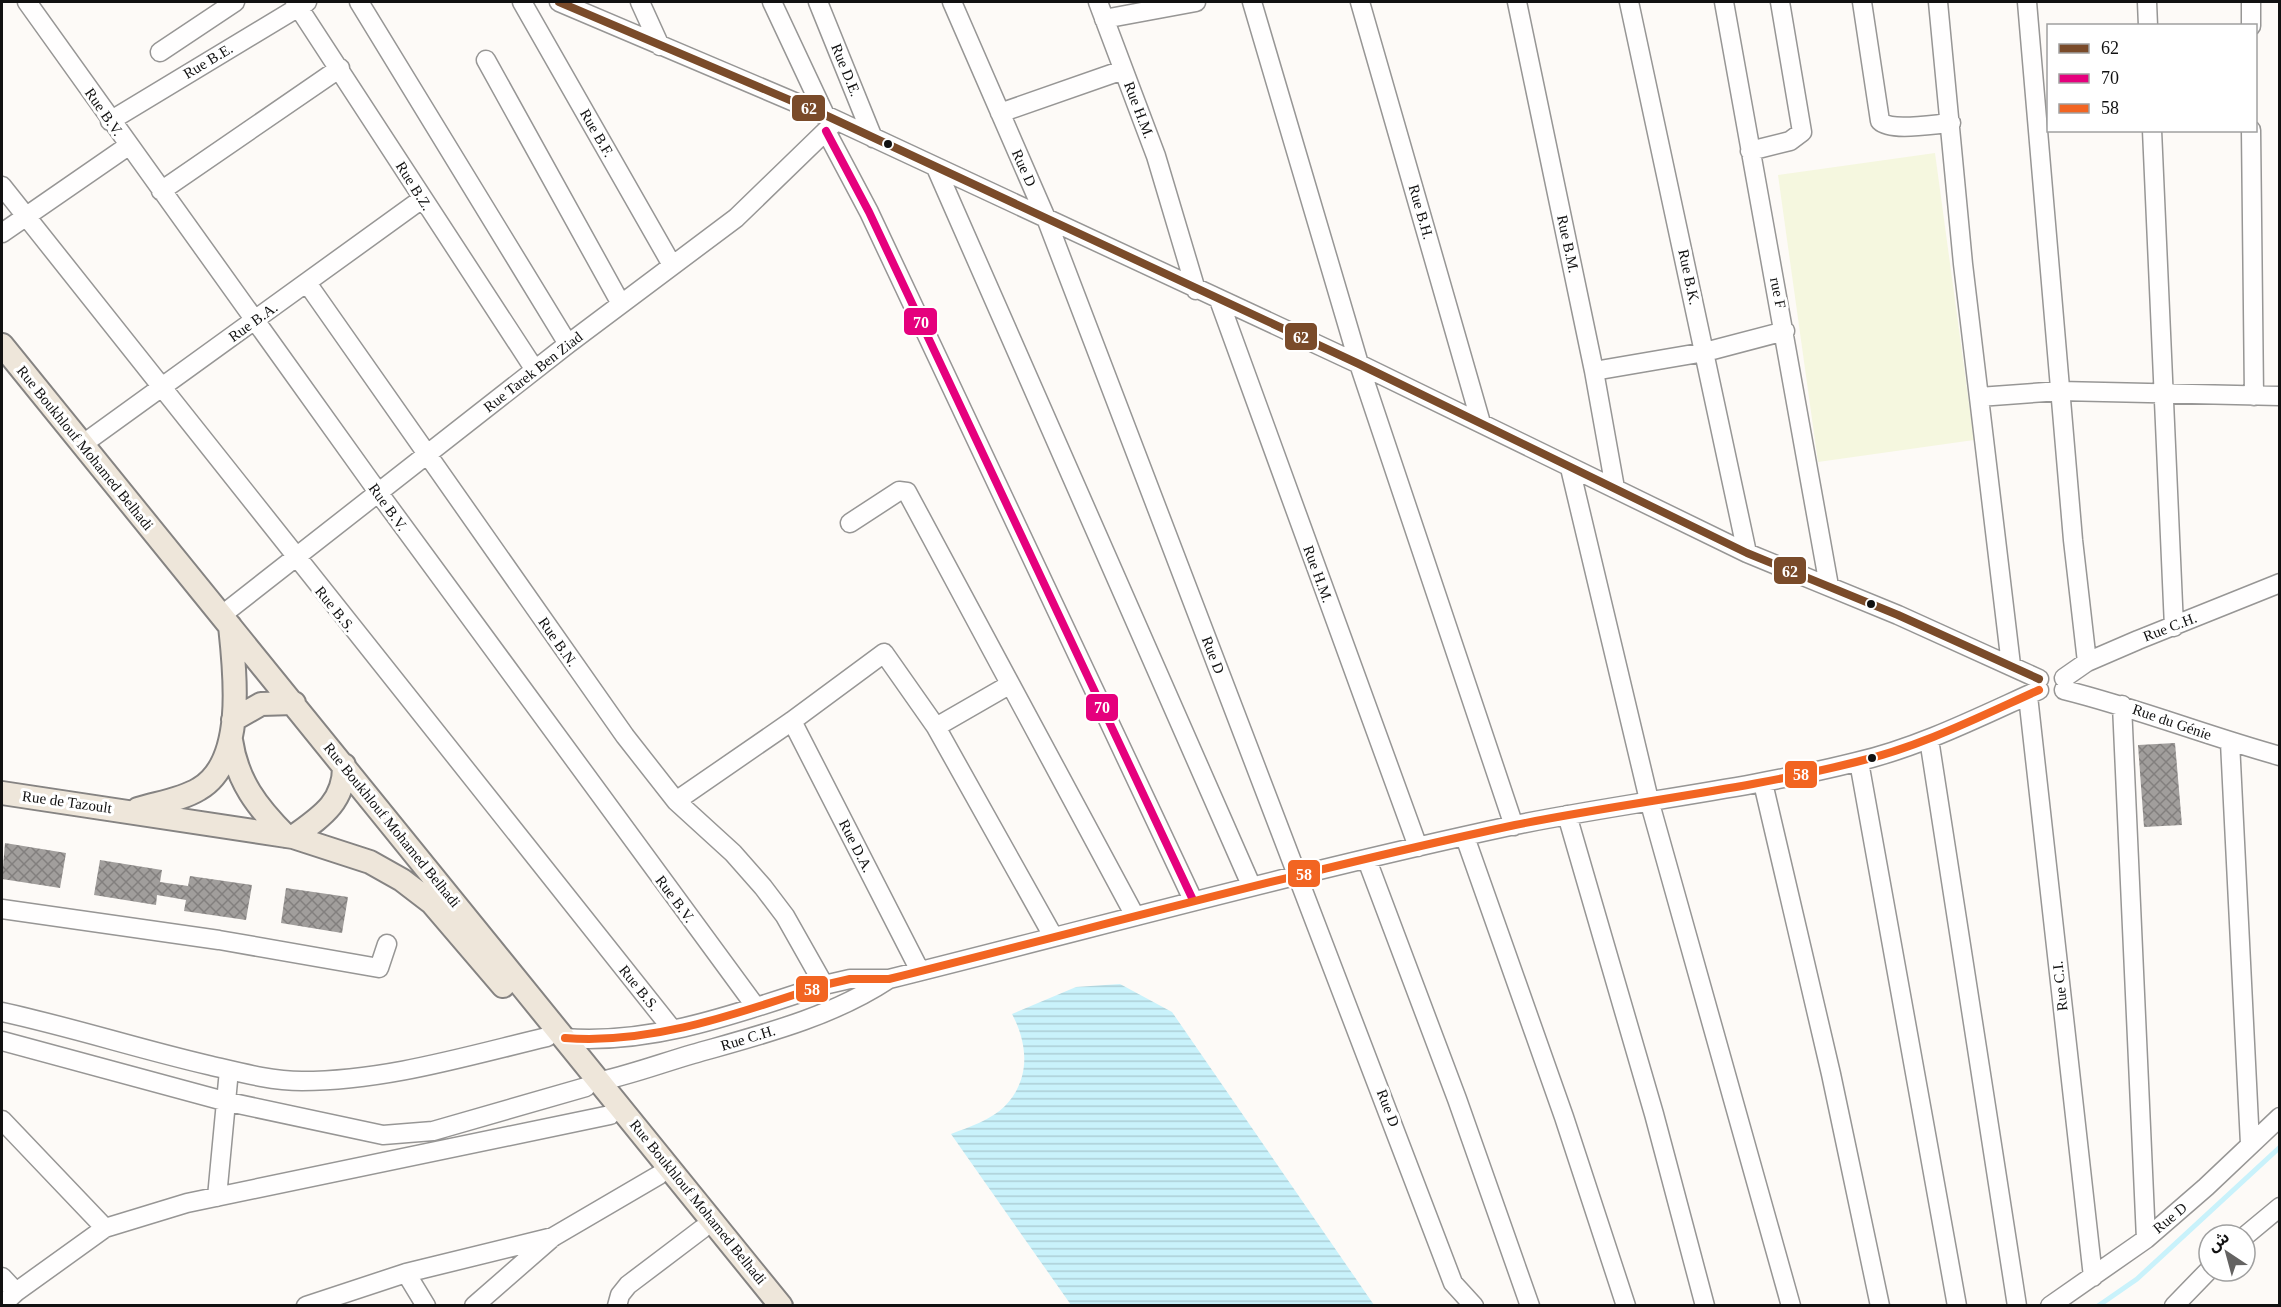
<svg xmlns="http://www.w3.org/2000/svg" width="2281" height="1307" font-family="'Times New Roman','Noto Sans Arabic',serif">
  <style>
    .pitch { fill: #f5f7df }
    .water { fill: url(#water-rules) }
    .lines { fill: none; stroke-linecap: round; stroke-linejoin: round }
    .stream { stroke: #c9f2fb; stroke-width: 5 }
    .building { fill: url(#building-cross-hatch) }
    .minor-casing { stroke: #979695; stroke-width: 21 }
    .major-casing { stroke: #858382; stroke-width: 26 }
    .minor { stroke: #fffefe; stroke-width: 18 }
    .major { stroke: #eee6da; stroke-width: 22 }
    .bus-1-casing { stroke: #fff; stroke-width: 12 }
    .bus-2-casing { stroke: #fff; stroke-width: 12 }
    .bus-3-casing { stroke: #fff; stroke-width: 12 }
    .bus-1 { stroke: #7a4b2a; stroke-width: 8 }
    .bus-2 { stroke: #e5007d; stroke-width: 8 }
    .bus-3 { stroke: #f26522; stroke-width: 8 }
    .bus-dot { fill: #111; stroke: #fff; stroke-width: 2 }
    .labels { text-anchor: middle; stroke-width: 6; stroke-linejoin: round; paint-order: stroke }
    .street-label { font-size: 15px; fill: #111; stroke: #fff }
    .line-badge { stroke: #fff; stroke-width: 2 }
    .badge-label { font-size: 16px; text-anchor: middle; font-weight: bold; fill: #fff }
  </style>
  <defs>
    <pattern id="water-rules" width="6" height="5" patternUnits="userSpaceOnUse" patternTransform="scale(1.5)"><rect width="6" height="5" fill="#c9f2fb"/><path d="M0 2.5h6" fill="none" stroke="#acced6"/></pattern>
    <pattern id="building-cross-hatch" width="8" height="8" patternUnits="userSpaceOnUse" patternTransform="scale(1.5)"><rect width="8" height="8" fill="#a19e9c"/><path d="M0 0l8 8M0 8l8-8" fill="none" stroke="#827f7e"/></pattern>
  </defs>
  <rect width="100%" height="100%" fill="#fdfaf7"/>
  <!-- pitch -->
  <path class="pitch" d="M1935 153 1974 440 1818 462 1778 175Z"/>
  <!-- water -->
  <path class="water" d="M1120 984 1172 1012 1374 1305H1071L951 1134C969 1127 991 1120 1005 1106 1031 1079 1028 1044 1012 1014L1076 987Z"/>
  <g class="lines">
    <!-- stream -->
    <path class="stream" d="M2098 1306 2137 1279 2280 1147"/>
  </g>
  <!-- building -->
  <path class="building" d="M2175 743 2182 825 2144 827 2138 745Z
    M5 843 66 853 60 888 2 879Z
    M100 860 162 870 160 882 188 886 190 876 252 885 246 920 184 911 186 900 157 895 156 905 94 895Z
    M286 888 348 897 342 933 281 923Z"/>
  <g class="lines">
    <!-- minor casing -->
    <g class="minor-casing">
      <path id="minor" d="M27 2 378 492 756 1007
        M295 2 535 370
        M359 2 568 344
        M522 2 672 265
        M559 2 825 115 1359 364 1747 553 1898 615 2039 679
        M640 2 660 46
        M772 2 825 115
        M818 2 873 138
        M952 2 1046 218 1453 1283 1474 1306
        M1098 2 1156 156 1196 290
        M1252 2 1359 364 1514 826
        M1360 2 1481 423
        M1517 2 1594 371 1615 488
        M1629 2 1747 553
        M1724 2 1829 586
        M1862 2 1880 121C1891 132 1934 124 1951 123
        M1938 2 1963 264 2011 665
        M2027 2 2073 540 2087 662
        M2147 2 2148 26
        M2251 2V26
        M1104 19 1196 2
        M160 52 235 2
        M486 60 621 304
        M1000 113 1123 70
        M110 121 307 2
        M2152 130 2174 627
        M2251 130 2254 396
        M826 131 869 212 1193 900
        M1750 151 1790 141 1802 132 1780 2
        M937 170 1251 885
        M2 186 672 1029
        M161 191 340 68
        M2 233 128 146
        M307 283 625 736 676 801 733 853 763 887 785 916 824 985
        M1219 300 1418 847
        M1594 371 1705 352 1785 331
        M1979 397 2060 391 2280 396
        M83 444 422 199
        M1570 468 1649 800 1791 1306
        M850 523 899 491 907 492 1135 916
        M222 615 568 344 736 218 833 124
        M2064 678 2087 662 2138 640 2280 583
        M2064 690C2137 708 2207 736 2280 756
        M2028 696 2093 1277
        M2122 705 2146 1239
        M792 721 920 971
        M936 727 1009 685
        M1929 739 2017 1306
        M2230 742 2250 1144
        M1859 762 1957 1306
        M1763 783 1831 1074 1880 1306
        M676 801 792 721 884 653 936 727 1053 936
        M1567 815 1654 1114 1705 1306
        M1465 837 1564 1117 1626 1306
        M1367 860 1457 1099 1530 1306
        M2 909 219 940 379 968 387 944
        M2 1012C71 1027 139 1049 208 1065 238 1072 271 1081 302 1081 385 1081 467 1056 547 1037
        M565 1038C654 1045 741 1012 824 985L850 979H889C1098 927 1305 870 1515 825 1629 802 1744 790 1856 762 1920 747 1979 717 2039 690
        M2 1041 224 1101 383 1135 433 1131 586 1087
        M601 1081C633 1074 662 1063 693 1054 760 1035 830 1018 889 979
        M2 1120 105 1228
        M217 1197 229 1070
        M2245 1236 2280 1207
        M406 1273 426 1306
        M2 1277 16 1292
        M2 1305 16 1292 105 1228 187 1203 610 1115
        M306 1306 406 1273 553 1237
        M474 1306 553 1237 659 1175
        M617 1306 620 1295 628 1285 702 1229
        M2050 1306 2146 1239 2206 1187 2280 1117
        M2174 1306 2209 1270"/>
    </g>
    <!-- major casing -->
    <g class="major-casing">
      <path id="major" d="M2 345 781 1306
        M233 720 261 704 294 703
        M231 740C237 781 257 807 286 836
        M2 793 293 837 370 862 402 880 432 903 503 986
        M138 809C157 803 181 800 199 789 246 762 235 672 230 626
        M293 837C321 817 345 802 344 765"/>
    </g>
    <!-- minor -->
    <use href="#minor" class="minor"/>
    <!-- major -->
    <use href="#major" class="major"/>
    <!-- bus-1 casing -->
    <g class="bus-1-casing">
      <path id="bus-1" d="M559 2 825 115 1359 364 1747 553 1898 615 2039 679"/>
    </g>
    <!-- bus-2 casing -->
    <g class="bus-2-casing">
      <path id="bus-2" d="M826 131 869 212 1193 900"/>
    </g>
    <!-- bus-3 casing -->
    <g class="bus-3-casing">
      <path id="bus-3" d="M565 1038C654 1045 741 1012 824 985L850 979H889C1098 927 1305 870 1515 825 1629 802 1744 790 1856 762 1920 747 1979 717 2039 690"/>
    </g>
    <!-- bus-1 -->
    <use href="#bus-1" class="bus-1"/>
    <!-- bus-2 -->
    <use href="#bus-2" class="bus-2"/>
    <!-- bus-3 -->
    <use href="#bus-3" class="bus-3"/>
  </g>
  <!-- markers -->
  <g class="bus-dot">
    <circle cx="888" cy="144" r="5"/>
    <circle cx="1871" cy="604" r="5"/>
    <circle cx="1872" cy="758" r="5"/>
  </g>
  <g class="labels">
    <!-- street labels -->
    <g class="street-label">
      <text transform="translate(208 61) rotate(-31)" y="5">Rue B.E.</text>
      <text transform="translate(846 70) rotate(68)" y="5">Rue D.E.</text>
      <text transform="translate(1139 110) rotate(69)" y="5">Rue H.M.</text>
      <text transform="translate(104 112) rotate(55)" y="5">Rue B.V.</text>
      <text transform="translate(597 133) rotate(60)" y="5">Rue B.F.</text>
      <text transform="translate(1024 168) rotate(66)" y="5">Rue D</text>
      <text transform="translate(414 186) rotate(58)" y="5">Rue B.Z.</text>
      <text transform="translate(1421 212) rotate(74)" y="5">Rue B.H.</text>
      <text transform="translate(1568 244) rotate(78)" y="5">Rue B.M.</text>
      <text transform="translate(1689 277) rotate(78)" y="5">Rue B.K.</text>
      <text transform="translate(1778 293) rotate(79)" y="5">rue F</text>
      <text transform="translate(253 322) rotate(-36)" y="5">Rue B.A.</text>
      <text transform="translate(533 372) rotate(-38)" y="5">Rue Tarek Ben Ziad</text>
      <text transform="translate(85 448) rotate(51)" y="5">Rue Boukhlouf Mohamed Belhadi</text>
      <text transform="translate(388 507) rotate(54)" y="5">Rue B.V.</text>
      <text transform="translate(1318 574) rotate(70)" y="5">Rue H.M.</text>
      <text transform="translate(335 609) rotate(51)" y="5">Rue B.S.</text>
      <text transform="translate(2170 627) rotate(-21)" y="5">Rue C.H.</text>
      <text transform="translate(558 642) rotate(55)" y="5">Rue B.N.</text>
      <text transform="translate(1213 655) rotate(69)" y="5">Rue D</text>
      <text transform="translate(2172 722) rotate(19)" y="5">Rue du Génie</text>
      <text transform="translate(67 802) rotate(8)" y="5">Rue de Tazoult</text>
      <text transform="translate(392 825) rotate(51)" y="5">Rue Boukhlouf Mohamed Belhadi</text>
      <text transform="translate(856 846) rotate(63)" y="5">Rue D.A.</text>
      <text transform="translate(675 899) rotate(53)" y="5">Rue B.V.</text>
      <text transform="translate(2060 986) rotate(-96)" y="5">Rue C.I.</text>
      <text transform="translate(639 988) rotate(51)" y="5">Rue B.S.</text>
      <text transform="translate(748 1038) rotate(-17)" y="5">Rue C.H.</text>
      <text transform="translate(1388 1108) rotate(69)" y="5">Rue D</text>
      <text transform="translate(698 1202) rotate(51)" y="5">Rue Boukhlouf Mohamed Belhadi</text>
      <text transform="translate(2170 1218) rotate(-40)" y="5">Rue D</text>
    </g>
  </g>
  <g class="line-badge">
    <rect x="791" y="94" width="35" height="28" rx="6" fill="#7a4b2a"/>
    <rect x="903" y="307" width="35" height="29" rx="6" fill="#e5007d"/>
    <rect x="1284" y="322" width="34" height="29" rx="6" fill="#7a4b2a"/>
    <rect x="1773" y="556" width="34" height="29" rx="6" fill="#7a4b2a"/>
    <rect x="1085" y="693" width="34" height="29" rx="6" fill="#e5007d"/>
    <rect x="1784" y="760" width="34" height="29" rx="6" fill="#f26522"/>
    <rect x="1287" y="859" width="34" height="29" rx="6" fill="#f26522"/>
    <rect x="795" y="975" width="34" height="28" rx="6" fill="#f26522"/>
  </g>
  <g class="badge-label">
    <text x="809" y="114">62</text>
    <text x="921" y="328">70</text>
    <text x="1301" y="343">62</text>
    <text x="1790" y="577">62</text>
    <text x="1102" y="713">70</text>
    <text x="1801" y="780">58</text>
    <text x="1304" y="880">58</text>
    <text x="812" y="995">58</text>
  </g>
  <!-- border -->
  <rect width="2281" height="1307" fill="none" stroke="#111111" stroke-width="6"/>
  <!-- legend -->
  <rect x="2047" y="24" width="210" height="108" fill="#ffffff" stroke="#a0a0a0" stroke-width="1.5"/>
  <rect x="2059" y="44" width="30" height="9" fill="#7a4b2a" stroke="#a0a0a0" stroke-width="1.5"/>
  <text x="2101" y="54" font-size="18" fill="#111111">62</text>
  <rect x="2059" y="74" width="30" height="9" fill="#e5007d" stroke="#a0a0a0" stroke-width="1.5"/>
  <text x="2101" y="84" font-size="18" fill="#111111">70</text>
  <rect x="2059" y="104" width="30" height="9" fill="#f26522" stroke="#a0a0a0" stroke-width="1.5"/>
  <text x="2101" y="114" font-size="18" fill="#111111">58</text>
  <!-- north arrow -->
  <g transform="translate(2227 1253) rotate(324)"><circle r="28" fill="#ffffff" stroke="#a0a0a0" stroke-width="1.5"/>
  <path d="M0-4.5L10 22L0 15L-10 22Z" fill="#646362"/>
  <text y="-9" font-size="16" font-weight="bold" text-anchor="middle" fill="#111111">ش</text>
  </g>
</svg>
